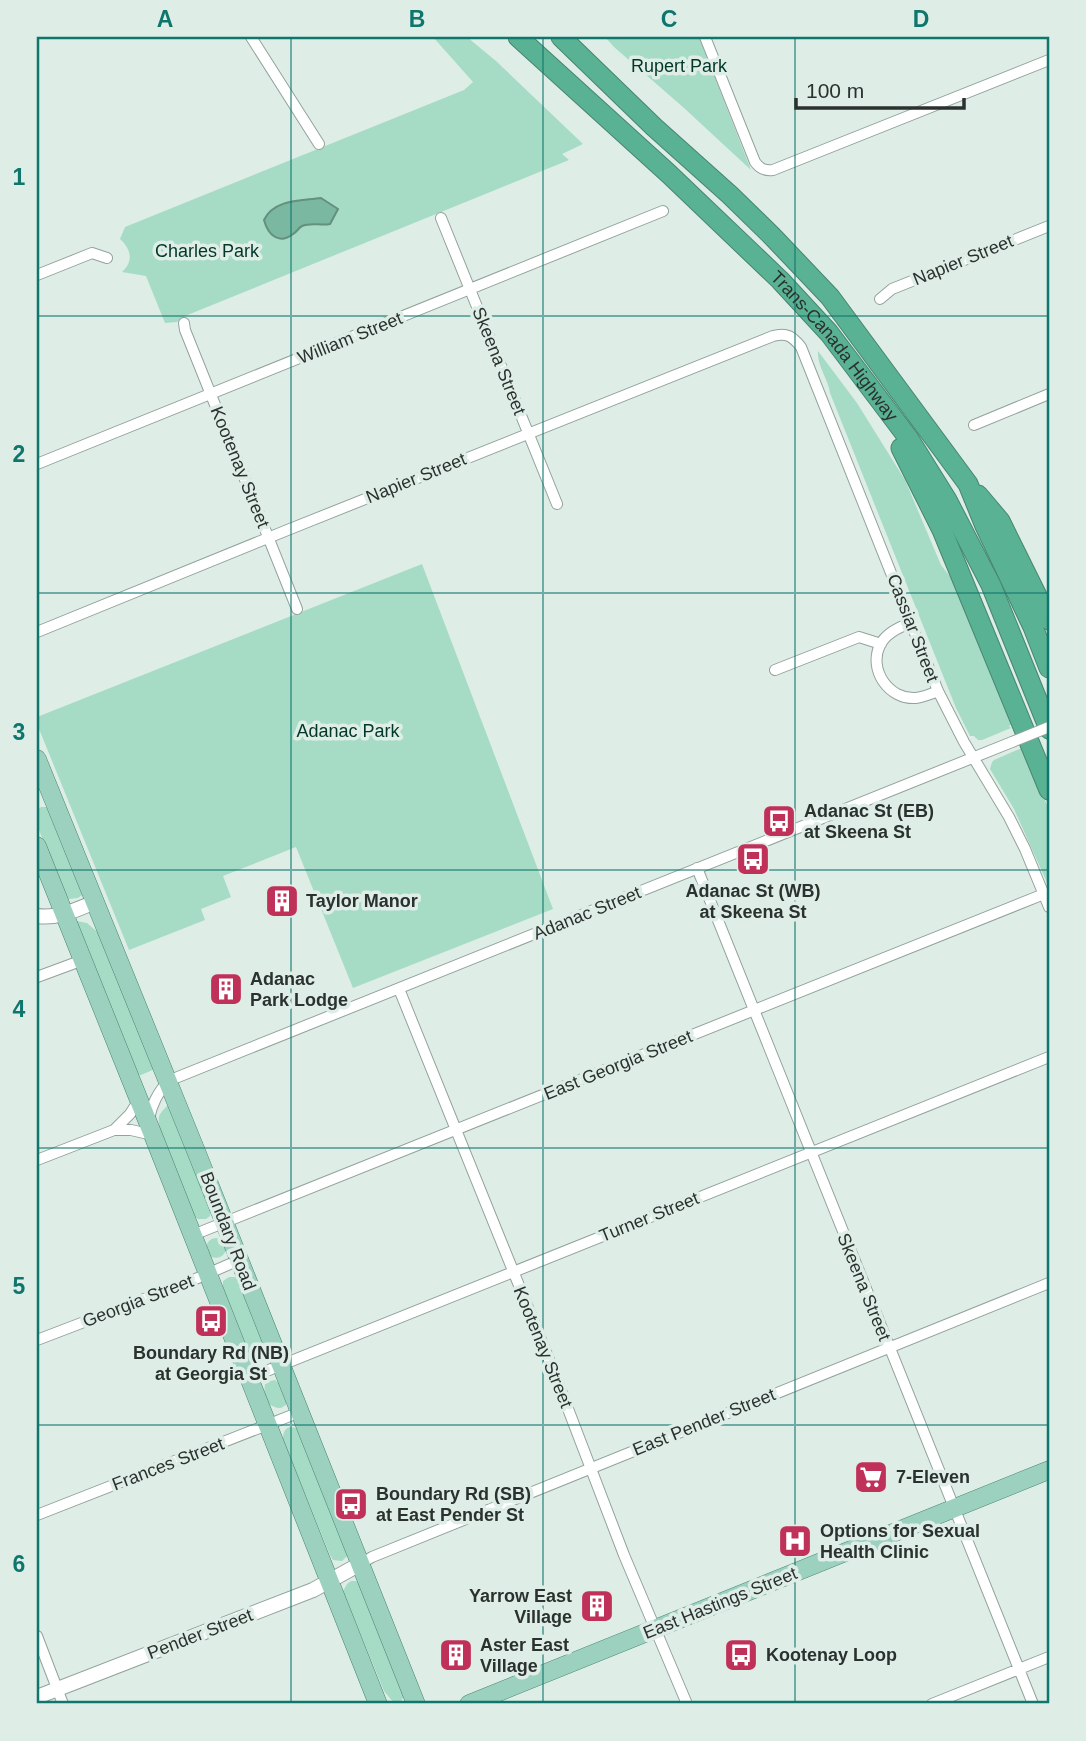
<svg xmlns="http://www.w3.org/2000/svg" width="1086" height="1741" font-family="Helvetica,sans-serif">
  <style>
    .green { fill: #a6dbc6 }
    .water { fill: #7bb8a1; stroke: #63907f; stroke-width: 2 }
    .lines { fill: none; stroke-linecap: round; stroke-linejoin: round }
    .minor-casing { stroke: #93a39c; stroke-width: 12 }
    .tertiary-casing { stroke: #93a39c; stroke-width: 16 }
    .primary-casing { stroke: #498570; stroke-width: 19 }
    .motorway-casing { stroke: #498570; stroke-width: 21 }
    .minor { stroke: #fff; stroke-width: 10 }
    .tertiary { stroke: #fff; stroke-width: 14 }
    .primary { stroke: #9bd1be; stroke-width: 18 }
    .motorway { stroke: #59b293; stroke-width: 19 }
    .minor-bridge-casing { stroke: #93a39c; stroke-width: 12; stroke-linecap: butt }
    .minor-bridge { stroke: #fff; stroke-width: 10 }
    .grid { fill: none; stroke: #0f766e; stroke-width: 2; stroke-opacity: 0.55 }
    .labels { text-anchor: middle; stroke-width: 7; stroke-linejoin: round; paint-order: stroke }
    .park-label { font-size: 18px; fill: #003728; stroke: #deeee7 }
    .street-label { font-size: 18px; fill: #2b312f; stroke: #deeee7 }
    .poi-label { font-size: 18px; font-weight: bold; fill: #2b312f; stroke: #deeee7; text-anchor: start }
    .neatline { fill: none; stroke: #0f766e; stroke-width: 2.5 }
    .grid-label { font-size: 23px; text-anchor: middle; font-weight: bold; fill: #0f766e }
  </style>
  <rect width="100%" height="100%" fill="#deeee7"/>
  <!-- green -->
  <path class="green" d="M433 37H467L496 61 583 144 562 154 569 160 185 316 177 322 165 323 146 276 122 272C134 261 131 249 120 239L125 227 464 90 473 82Z
    M605 37H699L751 170 684 108 614 47Z
    M818 351 857 403 905 480 941 565 956 584 1012 724 1009 726 1011 728 982 740H978L974 736H970L956 708 830 393C828 378 817 367 818 351Z
    M422 564 553 909 353 988 296 847 223 876 231 897 201 909 205 920 129 950 37 724V717Z
    M1024 747 1049 810V887L1014 809 990 769 992 762 994 760Z
    M41 807H46L53 811 83 889 82 895 78 898 69 899 65 895 37 825V810Z
    M77 921 87 923 101 935 155 1069 141 1075H136L76 923Z
    M168 1105 211 1212 210 1216 206 1219H198L193 1215 160 1131C158 1116 157 1116 168 1105Z
    M206 1248a10 10 0 1 1 20 0a10 10 0 1 1-20 0Z
    M229 1277H236L241 1283 268 1354 262 1362H256L250 1357 223 1290V1281Z
    M275 1380C284 1387 288 1394 286 1405L281 1408C267 1408 263 1396 265 1384L270 1381Z
    M290 1427 297 1428 302 1433 348 1555 342 1561 333 1560 330 1555 283 1440C283 1433 284 1429 290 1427Z
    M351 1581H356L362 1586 403 1692V1698L399 1704 394 1703 384 1691 343 1591 347 1584Z"/>
  <!-- water -->
  <path class="water" d="M321 198 338 209 330 224C321 226 311 222 302 226 298 228 297 232 293 234 279 245 268 235 264 220 274 199 301 201 321 198Z"/>
  <g class="lines">
    <!-- minor casing -->
    <g class="minor-casing">
      <path id="minor" d="M251 37 319 144
        M705 37 755 162C760 169 765 171 773 170L1049 60
        M441 218 557 504
        M37 275 92 253 107 258
        M880 299 892 289 1049 226
        M184 323 185 330 297 609
        M974 425 1049 394
        M37 464 663 211
        M911 623C899 627 886 633 880 645 868 670 889 700 916 698 923 697 931 694 938 691
        M37 632 285 531 773 336C787 332 793 337 801 347L938 691 964 742 1009 817 1025 849 1049 907
        M775 670 859 637 881 644
        M697 868 1033 1704
        M37 977 83 960
        M399 989 552 1367 624 1555 687 1704
        M149 1119C152 1103 158 1093 168 1081L1012 742
        M114 1130 130 1114 139 1100
        M37 1160 114 1130H131L153 1135
        M193 1235 1044 894
        M37 1340 191 1281 239 1260
        M249 1378 1049 1057
        M37 1515 300 1412
        M360 1564 372 1557 1049 1283
        M37 1636 63 1704
        M932 1704 1049 1657"/>
    </g>
    <!-- tertiary casing -->
    <g class="tertiary-casing">
      <path id="tertiary" d="M37 916C58 919 75 910 95 902
        M37 1697 313 1590 360 1564"/>
    </g>
    <!-- primary casing -->
    <g class="primary-casing">
      <path id="primary" d="M37 759 196 1151 416 1704
        M37 846 153 1135 378 1704
        M469 1704 1049 1470"/>
    </g>
    <!-- motorway casing -->
    <g class="motorway-casing">
      <g id="motorway">
        <path id="s1" d="M518 37 669 174 780 280 829 333 909 439 947 500 991 585 1049 729"/>
        <path d="M561 37 654 127 730 195 772 236 830 297 968 484 985 526 1033 627 1049 668"/>
        <path d="M901 448 942 530 1049 790"/>
        <path d="M978 495 1000 521 1049 620"/>
      </g>
    </g>
    <!-- minor -->
    <use href="#minor" class="minor"/>
    <!-- tertiary -->
    <use href="#tertiary" class="tertiary"/>
    <!-- primary -->
    <use href="#primary" class="primary"/>
    <!-- motorway -->
    <use href="#motorway" class="motorway"/>
    <!-- minor-bridge casing -->
    <g class="minor-bridge-casing">
      <path id="minor-bridge" d="M1012 742 1049 727"/>
    </g>
    <!-- minor-bridge -->
    <use href="#minor-bridge" class="minor-bridge"/>
  </g>
  <!-- grid -->
  <path class="grid" d="M291 37V1704M543 37V1704M795 37V1704M37 316H1049M37 593H1049M37 870H1049M37 1148H1049M37 1425H1049"/>
  <!-- icons -->
  <defs>
    <g id="bus-square" transform="scale(1.75)"><rect x="-9" y="-9" width="18" height="18" rx="4" fill="#c0315a" stroke="#deeee7"/><path d="M-5-6H5V4H4V6H2V4H-2V6H-4V4H-5ZM-3.5-4V0h7V-4ZM-3.5 1.2v1.5H-2V1.2ZM2 1.2v1.5H3.5V1.2Z" fill="#fff"/></g>
    <g id="building-square" transform="scale(1.75)"><rect x="-9" y="-9" width="18" height="18" rx="4" fill="#c0315a" stroke="#deeee7"/><path d="M-4-6H4V6H1V3H-1V6H-4ZM-2.5-4.3h1.7v1.8h-1.7ZM.8-4.3h1.7v1.8H.8ZM-2.5-1h1.7V.8h-1.7ZM.8-1h1.7V.8H.8Z" fill="#fff"/></g>
    <g id="supermarket-square" transform="scale(1.75)"><rect x="-9" y="-9" width="18" height="18" rx="4" fill="#c0315a" stroke="#deeee7"/><path d="M-6-5.5h2.5l.6 2H6L4.5 2H-2.5L-4.4-4H-6ZM-1.5 3.2a1.3 1.3 0 1 0 .1 0ZM3 3.2a1.3 1.3 0 1 0 .1 0Z" fill="#fff"/></g>
    <g id="hospital-square" transform="scale(1.75)"><rect x="-9" y="-9" width="18" height="18" rx="4" fill="#c0315a" stroke="#deeee7"/><path d="M-5-5h3v3.5h4V-5h3V5h-3V1.5h-4V5h-3Z" fill="#fff"/></g>
  </defs>
  <g fill-rule="evenodd">
    <use href="#bus-square" x="779" y="821"/>
    <use href="#bus-square" x="753" y="859"/>
    <use href="#building-square" x="282" y="901"/>
    <use href="#building-square" x="226" y="989"/>
    <use href="#bus-square" x="211" y="1321"/>
    <use href="#supermarket-square" x="871" y="1477"/>
    <use href="#bus-square" x="351" y="1504"/>
    <use href="#hospital-square" x="795" y="1541"/>
    <use href="#building-square" x="597" y="1606"/>
    <use href="#building-square" x="456" y="1655"/>
    <use href="#bus-square" x="741" y="1655"/>
  </g>
  <g class="labels">
    <!-- park labels -->
    <g class="park-label">
      <text x="679" y="72">Rupert Park</text>
      <text x="207" y="257">Charles Park</text>
      <text x="348" y="737">Adanac Park</text>
    </g>
    <!-- street labels -->
    <g class="street-label">
      <text transform="translate(963 260) rotate(-22)" y="6">Napier Street</text>
      <text transform="translate(350 338) rotate(-22)" y="6">William Street</text>
      <text dy="6" stroke="none"><textPath href="#s1" startOffset="443">Trans-Canada Highway</textPath></text>
      <text transform="translate(499 361) rotate(68)" y="6">Skeena Street</text>
      <text transform="translate(240 467) rotate(68)" y="6">Kootenay Street</text>
      <text transform="translate(416 478) rotate(-22)" y="6">Napier Street</text>
      <text transform="translate(913 628) rotate(69)" y="6">Cassiar Street</text>
      <text transform="translate(587 913) rotate(-22)" y="6">Adanac Street</text>
      <text transform="translate(618 1065) rotate(-22)" y="6">East Georgia Street</text>
      <text transform="translate(649 1217) rotate(-22)" y="6">Turner Street</text>
      <text transform="translate(228 1231) rotate(69)" y="6">Boundary Road</text>
      <text transform="translate(864 1287) rotate(68)" y="6">Skeena Street</text>
      <text transform="translate(138 1301) rotate(-21)" y="6">Georgia Street</text>
      <text transform="translate(543 1347) rotate(68)" y="6">Kootenay Street</text>
      <text transform="translate(704 1422) rotate(-22)" y="6">East Pender Street</text>
      <text transform="translate(168 1464) rotate(-21)" y="6">Frances Street</text>
      <text transform="translate(720 1603) rotate(-22)" y="6">East Hastings Street</text>
      <text transform="translate(200 1634) rotate(-21)" y="6">Pender Street</text>
    </g>
    <!-- poi labels -->
    <g class="poi-label">
      <text x="804" y="817">Adanac St (EB)<tspan x="804" dy="21">at Skeena St</tspan></text>
      <text x="753" y="897" text-anchor="middle">Adanac St (WB)<tspan x="753" dy="21">at Skeena St</tspan></text>
      <text x="306" y="907">Taylor Manor</text>
      <text x="250" y="985">Adanac<tspan x="250" dy="21">Park Lodge</tspan></text>
      <text x="211" y="1359" text-anchor="middle">Boundary Rd (NB)<tspan x="211" dy="21">at Georgia St</tspan></text>
      <text x="896" y="1483">7-Eleven</text>
      <text x="376" y="1500">Boundary Rd (SB)<tspan x="376" dy="21">at East Pender St</tspan></text>
      <text x="820" y="1537">Options for Sexual<tspan x="820" dy="21">Health Clinic</tspan></text>
      <text x="572" y="1602" text-anchor="end">Yarrow East<tspan x="572" dy="21">Village</tspan></text>
      <text x="480" y="1651">Aster East<tspan x="480" dy="21">Village</tspan></text>
      <text x="766" y="1661">Kootenay Loop</text>
    </g>
  </g>
  <!-- border -->
  <rect width="1086" height="1741" fill="none" stroke="#deeee7" stroke-width="77"/>
  <!-- scale -->
  <path d="M796 98v10h168v-10" fill="none" stroke="#2b312f" stroke-width="3.5"/>
  <text x="806" y="98" font-size="21" fill="#2b312f" stroke="#deeee7" stroke-width="5" paint-order="stroke">100 m</text>
  <rect x="38" y="38" width="1010" height="1664" class="neatline"/>
  <g class="grid-label">
    <text x="165" y="27">A</text>
    <text x="417" y="27">B</text>
    <text x="669" y="27">C</text>
    <text x="921" y="27">D</text>
    <text x="19" y="185">1</text>
    <text x="19" y="462">2</text>
    <text x="19" y="740">3</text>
    <text x="19" y="1017">4</text>
    <text x="19" y="1294">5</text>
    <text x="19" y="1572">6</text>
  </g>
</svg>
